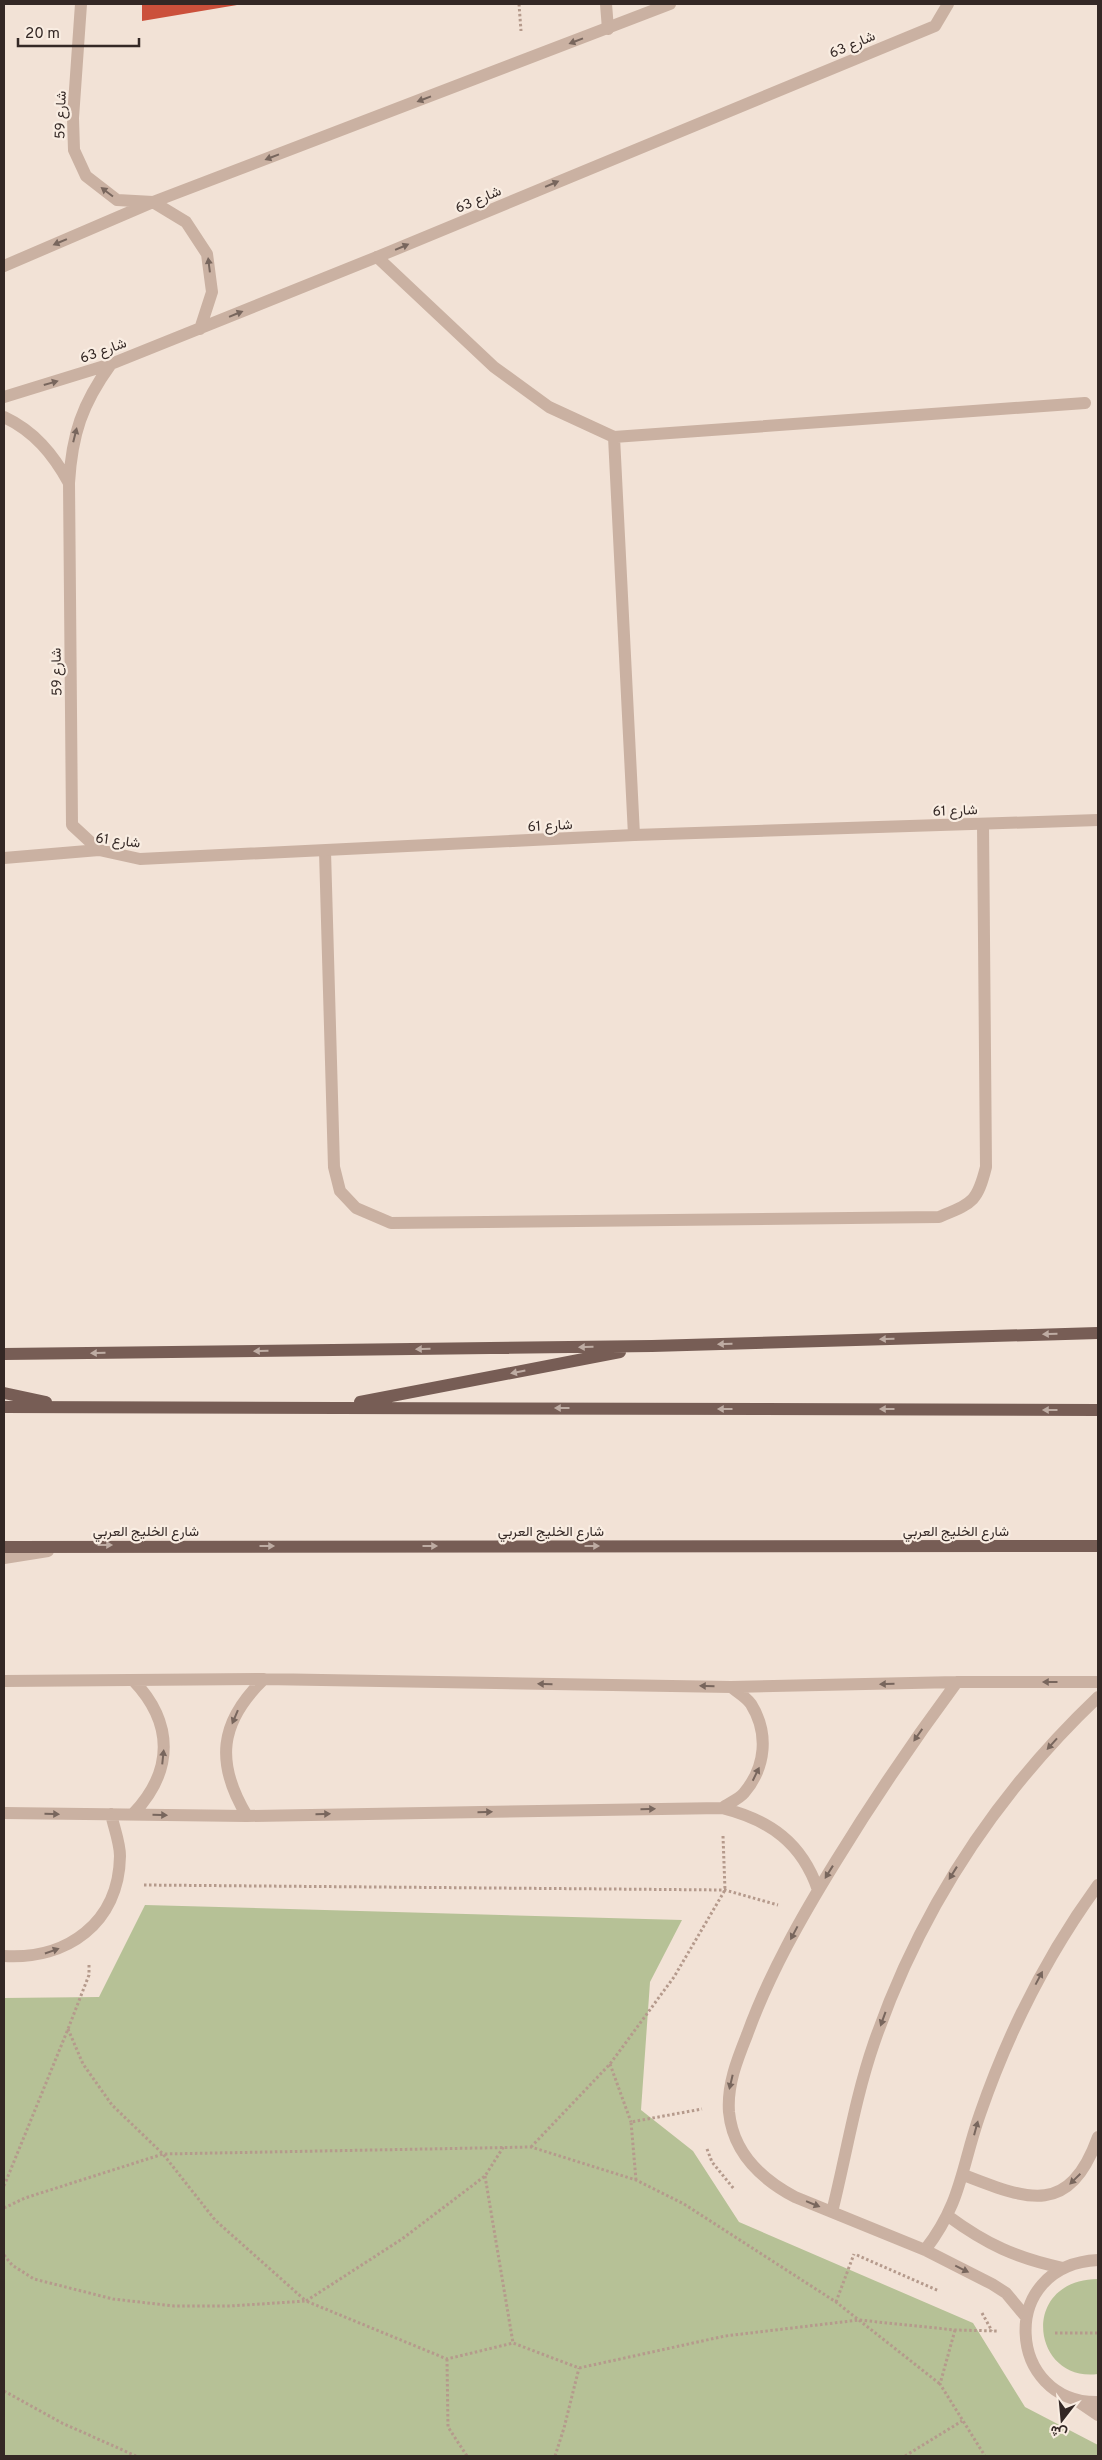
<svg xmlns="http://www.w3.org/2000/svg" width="1102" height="2460" font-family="Overpass,Vazirmatn,sans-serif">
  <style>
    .green { fill: #b6c196 }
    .building { fill: #cb503b }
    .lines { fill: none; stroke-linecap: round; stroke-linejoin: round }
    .path { stroke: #b59a8c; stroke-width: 3; stroke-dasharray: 2.5 2.5; stroke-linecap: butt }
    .lane { stroke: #cab1a2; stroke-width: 12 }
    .street { stroke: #cab1a2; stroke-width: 12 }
    .primary { stroke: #775d55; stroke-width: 12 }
    .oneway { fill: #78665d }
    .oneway2 { fill: #beaca3 }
    .labels { text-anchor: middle; stroke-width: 4.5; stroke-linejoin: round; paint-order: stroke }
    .street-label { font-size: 14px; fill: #342825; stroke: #f9ede2 }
  </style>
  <rect width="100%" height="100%" fill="#f2e2d6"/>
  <!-- green -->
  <path class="green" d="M145 1905 682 1920 650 1982 641 2110 693 2151 739 2222 973 2323 1025 2407 1098 2445V2456H4V1998L99 1997Z
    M1098 2279V2374C1032 2383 1018 2280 1098 2279Z"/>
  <!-- building -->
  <path class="building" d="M142 4H237V5L142 21Z"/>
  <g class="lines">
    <!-- path -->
    <path class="path" d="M519 4 521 31
      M144 1885 725 1890 778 1905
      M68 2029 83 2064 112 2105 163 2154 215 2220 306 2301 402 2239 485 2176 504 2146
      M610 2064 631 2122
      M531 2147 610 2064 674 1977 725 1890 723 1836
      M707 2149 712 2162 734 2189
      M485 2176 513 2343
      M636 2180 631 2122 702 2109
      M4 2186 68 2029 89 1975V1963
      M4 2208 25 2198 163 2154 531 2147 636 2180 684 2204 836 2302 940 2384
      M4 2255 12 2265 34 2279 113 2299 174 2306H230L306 2301 447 2359 513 2343 579 2368 725 2336 859 2320 955 2330 998 2331
      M857 2255 939 2291
      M836 2302 854 2254
      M982 2313 992 2331
      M955 2330 940 2384 985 2456
      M1055 2333H1098
      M447 2359 448 2427 467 2456
      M4 2391 62 2423 136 2456
      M555 2456 564 2428 579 2368
      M905 2456 962 2421"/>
    <!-- lane -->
    <path class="lane" d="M606 4 608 29
      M377 257 494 367 549 407 614 437 1085 403
      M614 437 634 835
      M325 851 334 1167 340 1191 356 1208 391 1223 939 1217C972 1203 977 1203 986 1167L983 824
      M4 1558 48 1551
      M133 1680C174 1723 174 1771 133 1814
      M4 1681 264 1679 731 1687 957 1682H1098
      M957 1682C914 1740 874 1799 836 1861 802 1916 769 1974 747 2035 737 2060 727 2085 729 2112 733 2153 761 2179 795 2197L925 2250 992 2284 1006 2293 1026 2317
      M722 1808C729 1803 739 1799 744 1793 766 1767 769 1733 751 1704 746 1697 737 1692 731 1687
      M4 1813 247 1816 722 1808C770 1820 802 1843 818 1890
      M247 1816C215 1763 219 1722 264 1679
      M4 1956C67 1960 119 1923 120 1856 120 1843 114 1828 111 1814
      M964 2175C1028 2200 1069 2217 1098 2137
      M832 2212C846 2156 855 2098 874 2043 920 1910 996 1794 1098 1697
      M948 2216C986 2244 1016 2258 1063 2268
      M925 2250C962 2202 961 2168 980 2114 1008 2033 1047 1955 1098 1885
      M1098 2260C996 2265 1007 2404 1098 2402
      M1079 2402 1098 2415"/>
    <!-- street -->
    <path class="street" d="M81 4 73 118 74 150 86 176 117 200 153 202 186 222 207 254 212 292 200 329
      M4 266 153 202 670 4
      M4 397 111 364 377 257 935 26 948 4
      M4 417C34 431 53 454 69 483
      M99 850 72 825 69 483C72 434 82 404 111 364
      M4 858 99 850 140 859 634 835 1098 820"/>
    <!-- primary -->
    <path class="primary" d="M4 1354 652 1346 1098 1333
      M4 1393 46 1402
      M360 1402 620 1352
      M4 1407 1098 1410
      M4 1547 1098 1546"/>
  </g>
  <!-- one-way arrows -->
  <defs><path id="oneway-solid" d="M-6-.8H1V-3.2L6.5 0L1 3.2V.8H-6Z" transform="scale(1.25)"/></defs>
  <g class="oneway">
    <use href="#oneway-solid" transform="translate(576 41) rotate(159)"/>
    <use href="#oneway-solid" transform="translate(424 99) rotate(159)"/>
    <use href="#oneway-solid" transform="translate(272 157) rotate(159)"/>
    <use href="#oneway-solid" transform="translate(552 184) rotate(-23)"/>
    <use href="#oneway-solid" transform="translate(107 192) rotate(-143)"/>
    <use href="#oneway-solid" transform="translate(60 242) rotate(157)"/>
    <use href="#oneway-solid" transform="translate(402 247) rotate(-23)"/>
    <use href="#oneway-solid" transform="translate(209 265) rotate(-97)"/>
    <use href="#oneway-solid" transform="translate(236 314) rotate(-22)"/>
    <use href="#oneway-solid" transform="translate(51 383) rotate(-16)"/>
    <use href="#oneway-solid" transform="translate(75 435) rotate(-76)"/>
    <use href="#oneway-solid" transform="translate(1050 1682) rotate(-180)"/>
    <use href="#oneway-solid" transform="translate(545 1684) rotate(-179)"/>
    <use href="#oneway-solid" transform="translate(887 1684) rotate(179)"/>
    <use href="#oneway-solid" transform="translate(707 1686) rotate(-179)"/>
    <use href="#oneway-solid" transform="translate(235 1717) rotate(113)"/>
    <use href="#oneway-solid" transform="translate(918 1735) rotate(125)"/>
    <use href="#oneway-solid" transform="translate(1052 1744) rotate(132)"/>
    <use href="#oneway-solid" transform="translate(163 1757) rotate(-84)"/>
    <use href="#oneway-solid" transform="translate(756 1774) rotate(-64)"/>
    <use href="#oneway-solid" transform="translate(648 1809) rotate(-1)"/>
    <use href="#oneway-solid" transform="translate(485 1812) rotate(-1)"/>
    <use href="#oneway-solid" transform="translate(52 1814) rotate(1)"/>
    <use href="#oneway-solid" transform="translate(323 1814) rotate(-1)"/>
    <use href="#oneway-solid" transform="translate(160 1815) rotate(1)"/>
    <use href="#oneway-solid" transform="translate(829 1872) rotate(122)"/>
    <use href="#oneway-solid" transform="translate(953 1873) rotate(122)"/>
    <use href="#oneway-solid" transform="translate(794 1933) rotate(118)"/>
    <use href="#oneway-solid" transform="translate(52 1951) rotate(-19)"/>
    <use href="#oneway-solid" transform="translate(1039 1978) rotate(-62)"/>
    <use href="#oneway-solid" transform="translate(883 2019) rotate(110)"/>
    <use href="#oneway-solid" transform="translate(731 2082) rotate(103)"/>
    <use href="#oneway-solid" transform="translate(976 2128) rotate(-75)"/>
    <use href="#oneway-solid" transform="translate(1075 2179) rotate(136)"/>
    <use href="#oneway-solid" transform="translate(813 2204) rotate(22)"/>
    <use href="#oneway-solid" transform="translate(962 2269) rotate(26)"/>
  </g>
  <g class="oneway2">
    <use href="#oneway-solid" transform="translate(1050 1334) rotate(178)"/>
    <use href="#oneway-solid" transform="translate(887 1339) rotate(178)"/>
    <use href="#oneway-solid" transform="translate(725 1344) rotate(178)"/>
    <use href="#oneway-solid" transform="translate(586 1347) rotate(179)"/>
    <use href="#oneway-solid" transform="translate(423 1349) rotate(179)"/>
    <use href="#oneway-solid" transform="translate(261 1351) rotate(179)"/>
    <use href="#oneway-solid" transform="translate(98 1353) rotate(179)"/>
    <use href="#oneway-solid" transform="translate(518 1372) rotate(169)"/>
    <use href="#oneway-solid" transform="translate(562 1408) rotate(-180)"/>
    <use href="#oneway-solid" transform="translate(725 1409) rotate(-180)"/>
    <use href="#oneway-solid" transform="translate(887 1409) rotate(-180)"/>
    <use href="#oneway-solid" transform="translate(1050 1410) rotate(-180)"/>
    <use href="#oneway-solid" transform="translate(105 1545)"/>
    <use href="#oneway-solid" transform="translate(267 1546)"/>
    <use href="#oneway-solid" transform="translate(430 1546)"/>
    <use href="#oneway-solid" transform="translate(592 1546)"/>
  </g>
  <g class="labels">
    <!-- street labels -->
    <g class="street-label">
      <text transform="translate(852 44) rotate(-23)" y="5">شارع 63</text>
      <text transform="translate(60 115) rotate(-88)" y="5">شارع 59</text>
      <text transform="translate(478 199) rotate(-23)" y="5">شارع 63</text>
      <text transform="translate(103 350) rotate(-20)" y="5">شارع 63</text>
      <text transform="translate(56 672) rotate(-91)" y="5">شارع 59</text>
      <text transform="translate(955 810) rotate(-2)" y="5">شارع 61</text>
      <text transform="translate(550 825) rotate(-3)" y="5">شارع 61</text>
      <text transform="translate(118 840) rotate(7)" y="5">شارع 61</text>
      <text x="146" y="1536">شارع الخليج العربي</text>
      <text x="551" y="1536">شارع الخليج العربي</text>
      <text x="956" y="1536">شارع الخليج العربي</text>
    </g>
  </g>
  <!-- border -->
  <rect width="1102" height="2460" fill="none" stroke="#342825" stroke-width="10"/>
  <!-- north arrow -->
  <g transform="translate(1062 2420) rotate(196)" stroke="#f9ede2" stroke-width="4" paint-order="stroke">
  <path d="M0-4L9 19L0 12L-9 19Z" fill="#342825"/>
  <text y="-8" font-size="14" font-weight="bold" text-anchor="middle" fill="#342825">ش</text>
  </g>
  <!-- scale -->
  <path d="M18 38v8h121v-8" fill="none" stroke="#342825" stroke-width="2.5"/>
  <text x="25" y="38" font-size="15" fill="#342825" stroke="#f9ede2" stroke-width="4" paint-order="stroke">20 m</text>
</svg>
